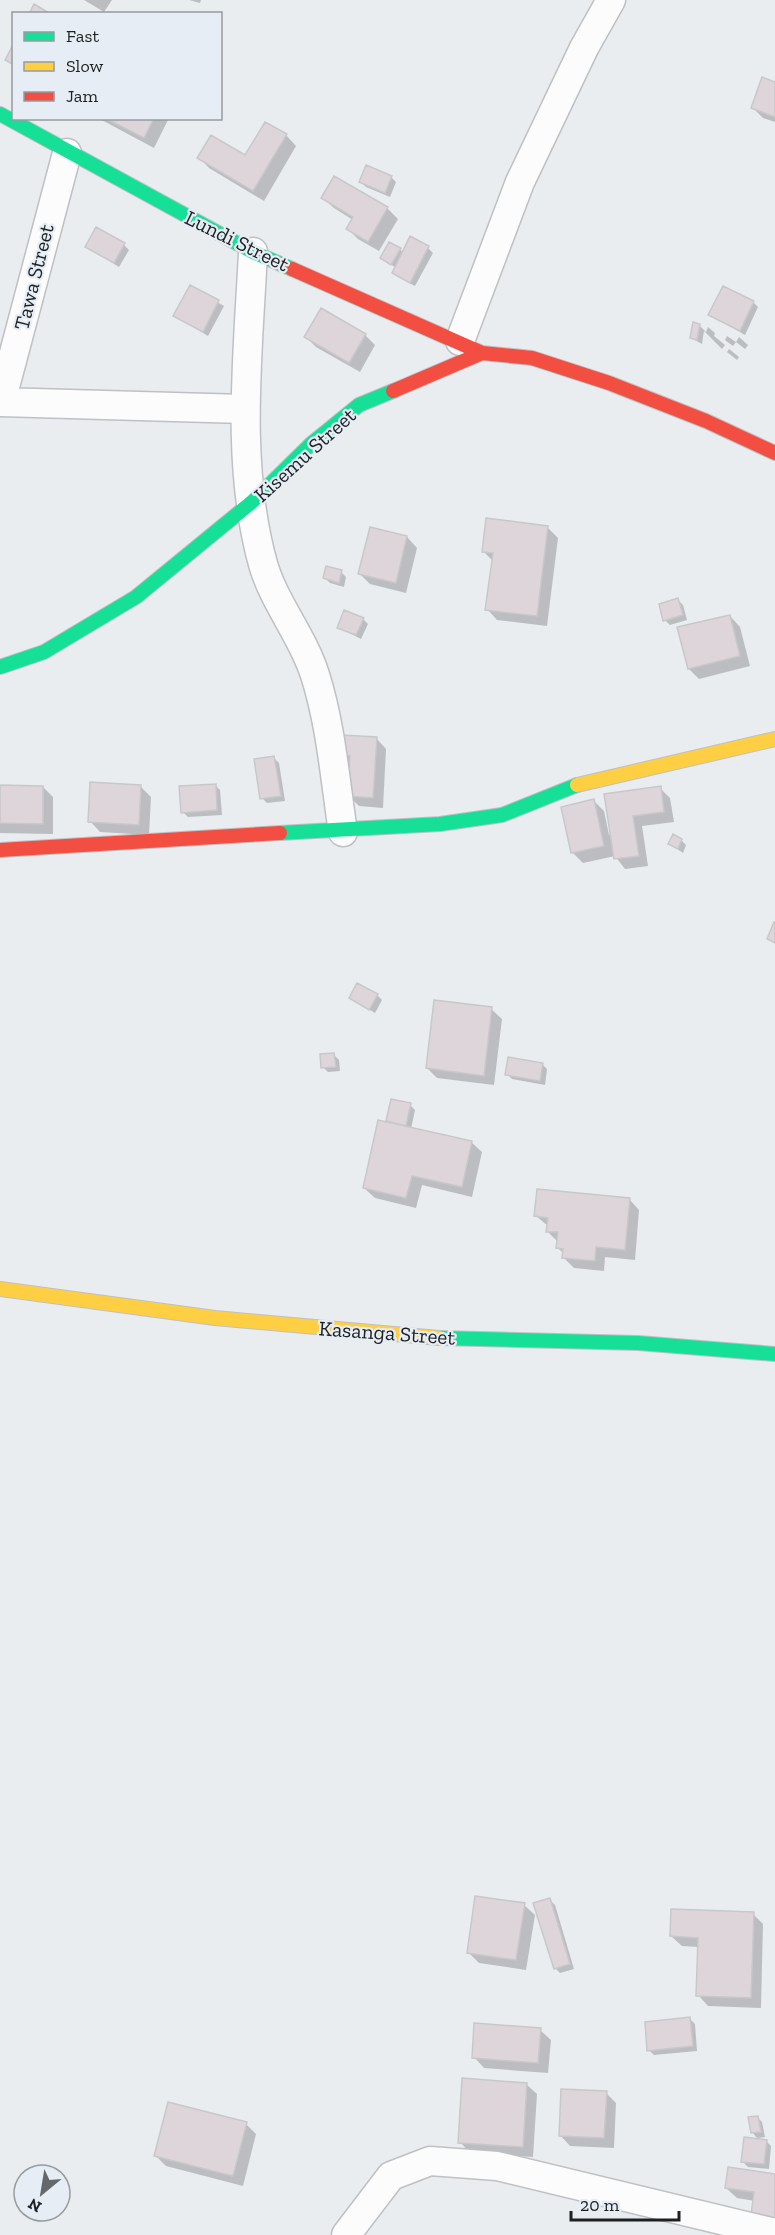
<svg xmlns="http://www.w3.org/2000/svg" width="775" height="2235" font-family="'Zilla Slab',serif">
  <style>
    .shadow { fill: #0003 }
    .building { fill: #ddd5da; stroke: #c8c8ca; stroke-width: 1.5 }
    .lines { fill: none; stroke-linecap: round; stroke-linejoin: round }
    .street-casing { stroke: #bec0c3; stroke-width: 31 }
    .fast-casing { stroke: #bec0c3; stroke-width: 16 }
    .slow-casing { stroke: #bec0c3; stroke-width: 16 }
    .jam-casing { stroke: #bec0c3; stroke-width: 16 }
    .street { stroke: #fcfcfd; stroke-width: 28 }
    .fast { stroke: #16e098; stroke-width: 14 }
    .slow { stroke: #ffcf43; stroke-width: 14 }
    .jam { stroke: #f24e42; stroke-width: 14 }
    .labels { text-anchor: middle; stroke-width: 4.5; stroke-linejoin: round; paint-order: stroke }
    .street-label { font-size: 21px; fill: #1d2022; stroke: #e6edf4 }
  </style>
  <rect width="100%" height="100%" fill="#eaedf0"/>
  <!-- shadow -->
  <path class="shadow" d="M84 0H112L104 12Z
    M189 0H201L200 3Z
    M775 83V122L763 118 753 108Z
    M98 118H169L154 148Z
    M286 135 296 146 264 201 209 168 199 157H246Z
    M391 177 396 182 390 197 366 187 361 182Z
    M335 178 387 208 398 219 379 251 358 239 348 229 353 220 334 208 323 198Z
    M124 245 129 250 119 267 87 247Z
    M428 248 433 253 415 286 398 277 393 272 396 268 382 258 400 249 403 253Z
    M191 287 224 306 208 336 175 316Z
    M753 302 758 307 745 335 710 315Z
    M699 325 706 332 708 327 715 333 714 336 725 345 722 349 704 331 702 344 691 338Z
    M365 335 375 345 360 372 316 347 306 337Z
    M727 336 736 342 733 346 725 340Z
    M739 337 748 345 745 349 736 342Z
    M729 349 739 357 737 360 727 352Z
    M547 527 558 538 547 626 497 620 487 609 493 561 483 551Z
    M371 528 407 537 417 548 406 593 370 584 360 574Z
    M341 572 346 577 344 587 330 583 325 578Z
    M678 600 683 605 687 620 670 625 665 620Z
    M730 616 740 627 750 666 699 679 689 669Z
    M363 619 368 624 361 639 338 627Z
    M376 738 386 749 383 808 359 806 349 796 351 764 341 755Z
    M274 758 279 763 285 801 267 803 262 798Z
    M215 785 220 790 222 815 188 817 183 812Z
    M0 786 43 787 53 797V834L0 833Z
    M141 787 151 797 149 835 100 832 90 821Z
    M660 788 670 798 674 822 642 826 648 866 625 869 615 856 583 863 573 853 562 808 593 800 604 811 609 835 611 834Z
    M681 840 686 845 683 853 670 844Z
    M377 995 382 1000 375 1013 350 998Z
    M491 1009 502 1019 494 1085 437 1078 427 1068Z
    M334 1055 339 1060 340 1071 328 1072 323 1067Z
    M542 1064 547 1069 545 1085 512 1079 507 1074Z
    M392 1100 410 1105 415 1110 411 1129 471 1142 482 1152 472 1197 422 1185 416 1208 375 1198 364 1188 387 1123Z
    M629 1199 639 1210 635 1260 605 1257 604 1271 574 1268 564 1258V1254L558 1248V1242L547 1231 548 1226 536 1216Z
    M550 1900 555 1905 574 1969 560 1973 555 1968Z
    M524 1905 535 1915 526 1970 479 1963 469 1953Z
    M753 1914 763 1924 761 2008 708 2006 698 1995 699 1947 682 1946 671 1936Z
    M690 2019 695 2024 697 2051 654 2055 649 2050Z
    M540 2030 551 2040 548 2073 484 2068 474 2057Z
    M526 2084 537 2094 533 2157 470 2153 460 2142Z
    M606 2093 616 2103 614 2148 570 2146 560 2135Z
    M757 2117 762 2122 765 2137 757 2138 752 2132Z
    M246 2124 256 2134 243 2186 166 2166 155 2155Z
    M766 2141 771 2146 769 2169 748 2167 743 2162Z
    M775 2175 755 2201 737 2198 726 2188Z"/>
  <!-- building -->
  <path class="building" d="M34 4 51 14H29Z
    M14 43V65L5 60Z
    M762 77 775 82V117L751 108Z
    M105 118H154L144 138Z
    M265 122 287 134 253 191 197 158 211 135 245 155Z
    M366 165 392 176 385 193 359 182Z
    M334 176 388 207 368 242 346 229 353 217 321 198Z
    M96 227 125 243 114 263 85 247Z
    M410 236 429 246 410 283 392 273Z
    M389 242 401 248 391 265 380 258Z
    M190 285 219 300 203 332 173 316Z
    M723 286 754 301 740 331 708 315Z
    M321 308 366 334 349 363 304 337Z
    M693 322 700 324 697 340 690 338Z
    M486 518 548 526 537 616 485 610 493 553 482 552Z
    M370 527 407 536 396 583 358 574Z
    M326 566 342 570 339 583 323 578Z
    M678 598 683 615 663 621 659 604Z
    M344 610 364 618 356 635 337 628Z
    M730 615 740 656 688 669 677 627Z
    M341 735 377 737 373 798 347 796 350 756 340 755Z
    M274 756 281 796 260 799 254 759Z
    M90 782 141 785 139 825 88 822Z
    M216 784 217 810 181 813 179 786Z
    M0 785 43 786V824L0 823Z
    M661 786 664 812 633 816 639 856 614 859 604 794Z
    M594 799 604 846 571 853 561 807Z
    M673 834 682 839 678 849 668 844Z
    M774 922H775V943L767 939Z
    M357 983 378 994 369 1010 349 998Z
    M434 1000 492 1007 484 1076 426 1068Z
    M334 1053 336 1067 321 1068 320 1054Z
    M508 1057 543 1063 540 1081 505 1075Z
    M391 1099 411 1103 406 1126 386 1121Z
    M378 1120 472 1141 462 1187 412 1176 406 1198 363 1188Z
    M537 1189 630 1198 625 1250 596 1247 595 1261 562 1258 563 1249 556 1248 558 1232H546L548 1218 534 1216Z
    M475 1896 525 1903 516 1960 467 1953Z
    M550 1898 570 1964 554 1969 533 1903Z
    M671 1909 754 1912 751 1998 696 1996 698 1938 670 1936Z
    M690 2017 693 2046 647 2051 645 2022Z
    M474 2023 541 2028 538 2063 472 2058Z
    M462 2078 527 2083 523 2147 458 2143Z
    M561 2089 607 2091 604 2138 559 2136Z
    M168 2102 247 2122 233 2176 154 2156Z
    M758 2116 761 2132 751 2133 748 2117Z
    M744 2137 767 2140 764 2164 741 2162Z
    M728 2167 775 2174V2225L750 2222 754 2192 725 2188Z"/>
  <g class="lines">
    <!-- street casing -->
    <g class="street-casing">
      <path id="street" d="M253 252C248 355 235 463 263 564 274 603 303 636 315 675 331 725 335 780 343 832
        M460 341 520 182 584 48 611 0
        M0 402 244 409
        M1 402 67 153
        M346 2235 391 2176 430 2161 497 2166 775 2233"/>
    </g>
    <!-- fast casing -->
    <g class="fast-casing">
      <path id="fast" d="M0 114 253 252 292 269
        M0 667 44 652 136 597 252 502 311 444 359 405 393 391
        M280 833 440 824 502 815 577 785
        M439 1338 638 1343 775 1354"/>
    </g>
    <!-- slow casing -->
    <g class="slow-casing">
      <path id="slow" d="M577 785 775 739
        M0 1289 215 1318 439 1338"/>
    </g>
    <!-- jam casing -->
    <g class="jam-casing">
      <path id="jam" d="M292 269 482 353
        M393 391 482 353 532 358 609 383 706 421 775 453
        M0 850 280 833"/>
    </g>
    <!-- street -->
    <use href="#street" class="street"/>
    <!-- fast -->
    <use href="#fast" class="fast"/>
    <!-- slow -->
    <use href="#slow" class="slow"/>
    <!-- jam -->
    <use href="#jam" class="jam"/>
  </g>
  <g class="labels">
    <!-- street labels -->
    <g class="street-label">
      <text transform="translate(237 241) rotate(26)" y="7">Lundi Street</text>
      <text transform="translate(34 277) rotate(-76)" y="7">Tawa Street</text>
      <text transform="translate(305 455) rotate(-42)" y="7">Kisemu Street</text>
      <text transform="translate(387 1333) rotate(4)" y="7">Kasanga Street</text>
    </g>
  </g>
  <!-- legend -->
  <rect x="12" y="12" width="210" height="108" fill="#e6edf4" stroke="#969ba0" stroke-width="1.5"/>
  <rect x="24" y="32" width="30" height="9" fill="#16e098" stroke="#969ba0" stroke-width="1.5"/>
  <text x="66" y="42" font-size="18" fill="#1d2022">Fast</text>
  <rect x="24" y="62" width="30" height="9" fill="#ffcf43" stroke="#969ba0" stroke-width="1.5"/>
  <text x="66" y="72" font-size="18" fill="#1d2022">Slow</text>
  <rect x="24" y="92" width="30" height="9" fill="#f24e42" stroke="#969ba0" stroke-width="1.5"/>
  <text x="66" y="102" font-size="18" fill="#1d2022">Jam</text>
  <!-- north arrow -->
  <g transform="translate(42 2193) rotate(210)"><circle r="28" fill="#e6edf4" stroke="#969ba0" stroke-width="1.5"/>
  <path d="M0-4.5L10 22L0 15L-10 22Z" fill="#65686a"/>
  <text y="-9" font-size="16" font-weight="bold" text-anchor="middle" fill="#1d2022">N</text>
  </g>
  <!-- scale -->
  <path d="M571 2211v9h108v-9" fill="none" stroke="#1d2022" stroke-width="3"/>
  <text x="580" y="2211" font-size="18" fill="#1d2022" stroke="#e6edf4" stroke-width="4.5" paint-order="stroke">20 m</text>
</svg>
